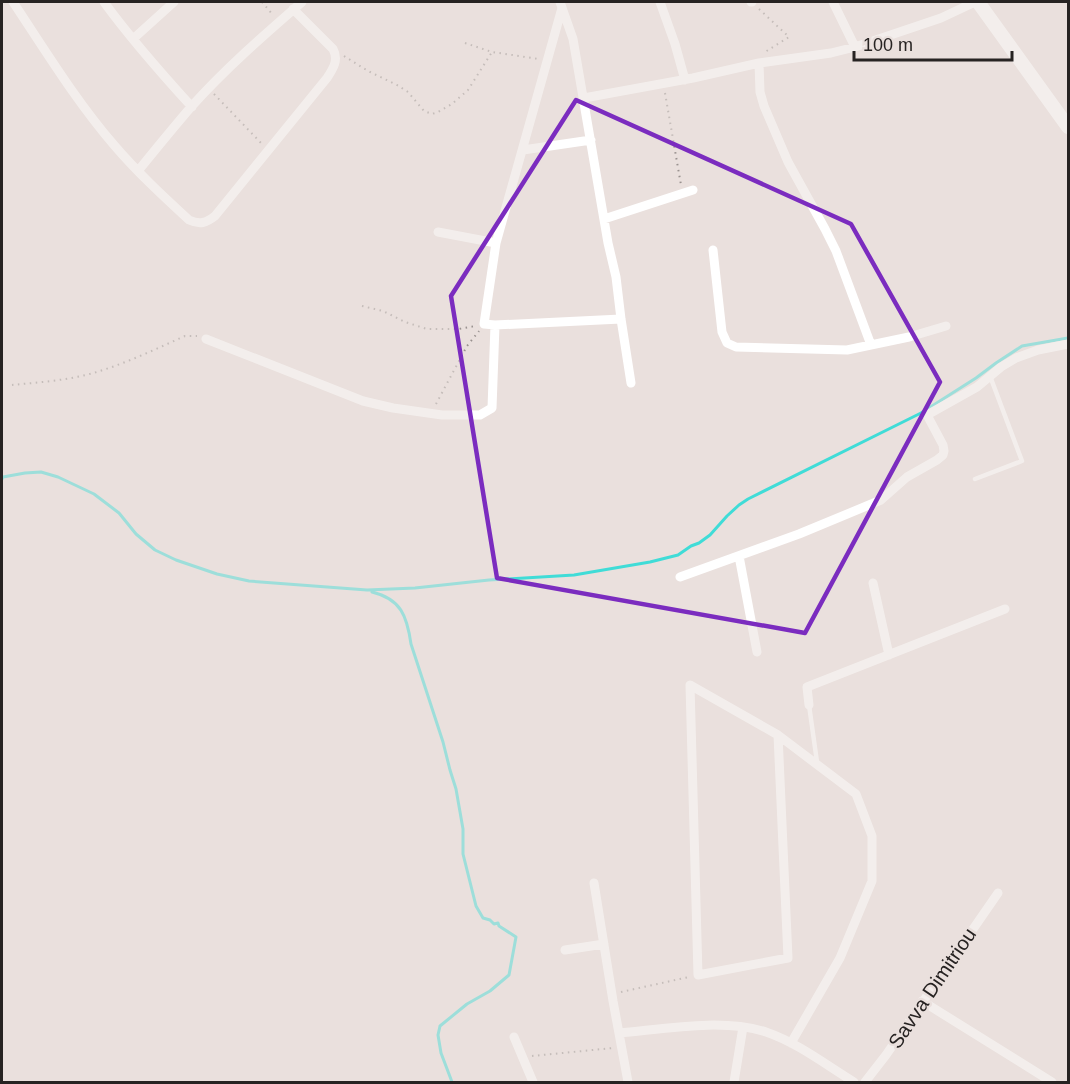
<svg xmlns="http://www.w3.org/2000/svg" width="1070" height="1084" font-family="Helvetica,sans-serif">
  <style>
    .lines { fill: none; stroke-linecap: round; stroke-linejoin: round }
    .stream { stroke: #40dcd7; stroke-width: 3 }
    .path { stroke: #9a9290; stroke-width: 2; stroke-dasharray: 1.5 4.5; stroke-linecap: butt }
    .lane { stroke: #fff; stroke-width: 4.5 }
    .street { stroke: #fff; stroke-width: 9 }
    .secondary { stroke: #fff; stroke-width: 14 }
    .marked { fill: none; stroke: #7b2cbf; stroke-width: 4.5; stroke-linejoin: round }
    .labels { text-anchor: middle; stroke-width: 5; stroke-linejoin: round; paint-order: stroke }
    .street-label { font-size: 20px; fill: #272322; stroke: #eae0dd }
  </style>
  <rect width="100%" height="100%" fill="#eae0dd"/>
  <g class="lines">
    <!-- stream -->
    <path class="stream" d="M2 479 3 477 25 473 41 472 58 477 94 494 119 513 136 534 155 550 176 560 217 574 249 581 367 590 415 588 489 580 574 575 650 562 678 555 691 546 699 543 710 535 727 516 739 505 748 499 921 413 976 378 996 363 1022 346 1068 338
      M372 592C401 599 407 616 411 644L443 742 450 770 456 789 463 829V854L476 906 483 918 490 920 494 924 498 923 499 926 516 937 509 975 490 991 467 1004 440 1026 438 1035 441 1053 452 1082"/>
    <!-- path -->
    <path class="path" d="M262 2 273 15
      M759 9 789 37 765 52
      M465 43 492 52 539 59
      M344 56 368 71 397 85 408 92 424 111 432 114 438 112 452 104 468 90 492 52
      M665 93 681 185
      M214 94 262 144
      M362 306 383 311 405 322 427 329H459L475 326
      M12 385C42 382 74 380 103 370 131 361 158 348 185 336H197
      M436 404 467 346 479 331
      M621 992 689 977
      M532 1056 613 1048"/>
    <!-- lane -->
    <path class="lane" d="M975 479 1022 461 990 376
      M809 705 817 762"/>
    <!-- street -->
    <path class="street" d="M13 2C45 50 76 101 114 145 137 172 163 196 189 220 200 225 206 223 215 216L327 78C333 69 339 60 333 49L293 9
      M104 2C131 39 161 73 192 107
      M560 2 573 39 608 243 616 277 621 319 631 383
      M660 2 675 44 685 80
      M751 2H752
      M833 2 855 47
      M562 8 496 243 484 324 495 325 621 319
      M133 39 174 2
      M759 63 760 92 764 106 788 162 825 229 836 251 871 345
      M584 98 693 78 759 63 831 53 855 47 941 18 975 2
      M523 150 591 140
      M138 171C155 150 173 128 191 107 225 69 264 35 302 2
      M604 219 693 190
      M438 232 496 243
      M713 250 722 332 727 343 736 347 847 350 909 337 946 326
      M206 339 363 401 393 408 442 415H480L492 408 495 325
      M739 556 757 652
      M680 577 799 534 881 500 907 477 937 460 943 455 944 451 943 445 927 415 977 387 1001 367 1016 358 1038 350 1068 344
      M873 583 889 655
      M809 705 807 687 1005 609
      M778 735 690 685 698 975 788 958 778 735 856 794 872 836V881L840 958 791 1043
      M594 883 613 1001 628 1082
      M565 950 604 944
      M922 1001 1052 1082
      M619 1033C664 1029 723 1018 766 1032 798 1043 826 1065 854 1082
      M514 1037 533 1082
      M734 1082 743 1027
      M865 1082 886 1055 998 893"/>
    <!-- secondary -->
    <path class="secondary" d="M978 2 1068 127"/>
  </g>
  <!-- marked area -->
  <path d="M0 0H1070V1084H0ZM576 100 851 224 940 382 805 633 497 578 451 296Z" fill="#eae0dd" fill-opacity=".55" fill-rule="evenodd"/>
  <path class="marked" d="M576 100 851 224 940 382 805 633 497 578 451 296Z"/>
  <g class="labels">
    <!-- street labels -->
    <g class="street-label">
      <text transform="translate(932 988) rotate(-56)" y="7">Savva Dimitriou</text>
    </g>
  </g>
  <!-- border -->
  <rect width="1070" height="1084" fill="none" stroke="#272322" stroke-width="6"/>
  <!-- scale -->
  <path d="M854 51v9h158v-9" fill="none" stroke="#272322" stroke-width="3"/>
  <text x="863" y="51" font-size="18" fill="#272322" stroke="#eae0dd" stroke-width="4.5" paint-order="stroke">100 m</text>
</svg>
